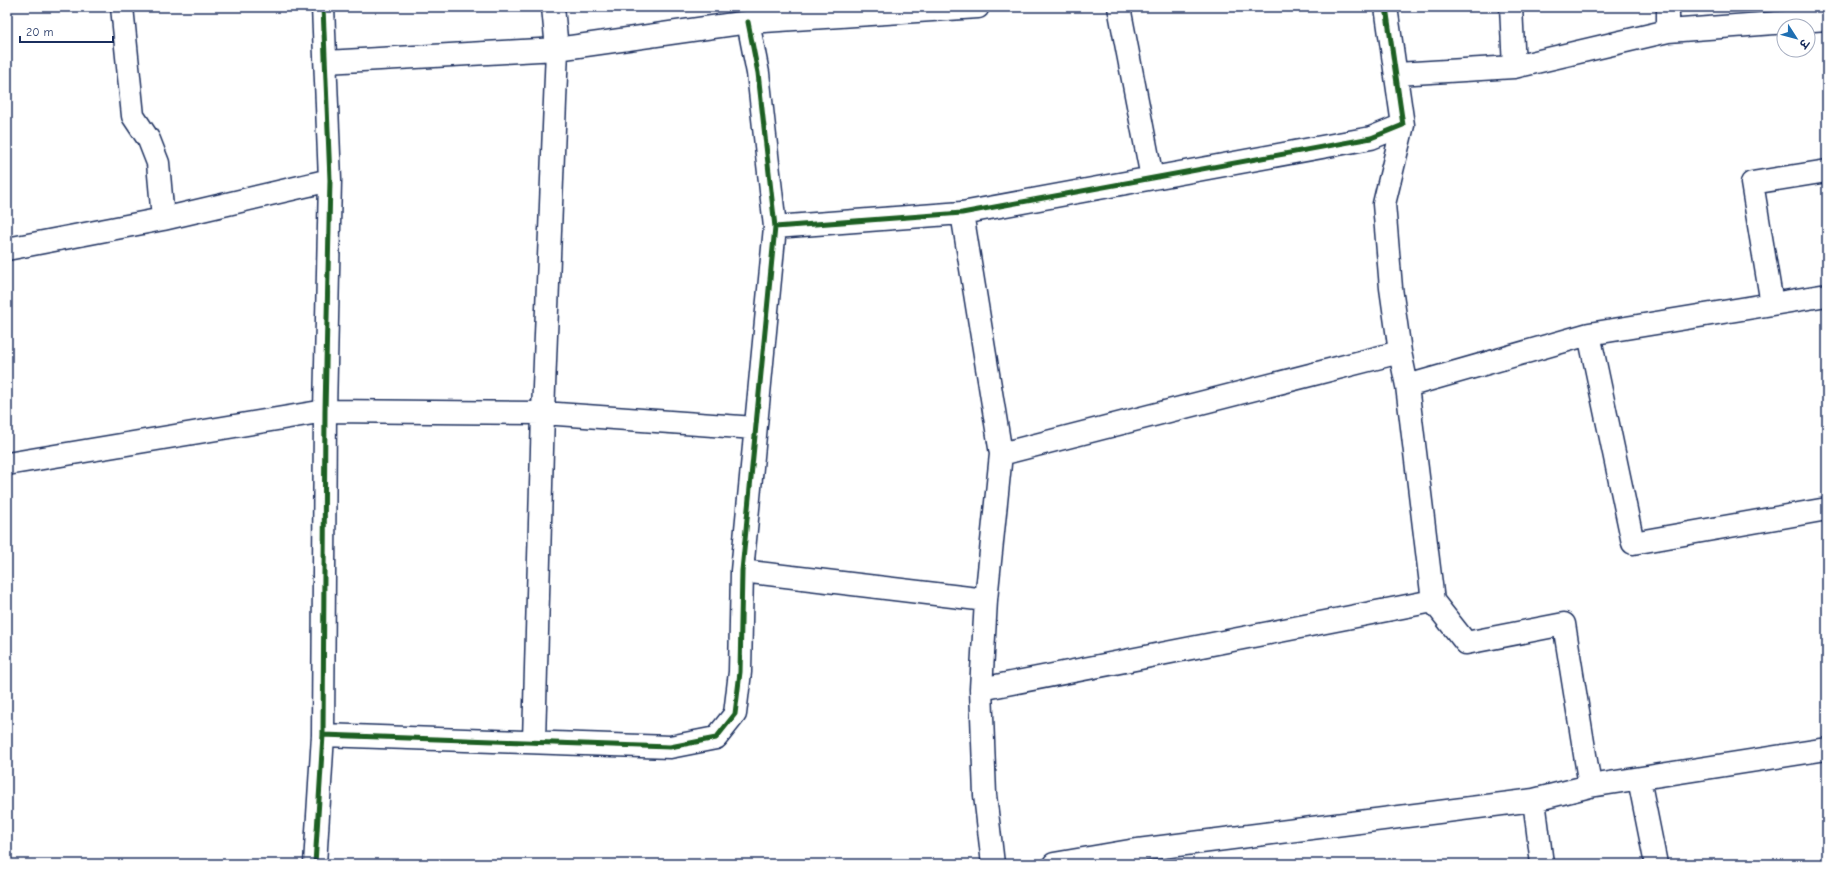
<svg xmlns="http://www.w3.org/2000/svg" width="1834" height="871" font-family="'Comic Neue','Playpen Sans Deva',sans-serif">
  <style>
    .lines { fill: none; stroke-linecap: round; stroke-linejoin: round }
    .minor-casing { stroke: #1b2f5e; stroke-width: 25 }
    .minor { stroke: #fff; stroke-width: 22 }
    .cycleway-casing { stroke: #fff; stroke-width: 8 }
    .cycleway { stroke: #1b5e20; stroke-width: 5 }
  </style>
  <rect width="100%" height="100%" fill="#fff"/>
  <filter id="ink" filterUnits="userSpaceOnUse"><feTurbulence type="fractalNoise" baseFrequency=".025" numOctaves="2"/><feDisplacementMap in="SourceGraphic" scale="8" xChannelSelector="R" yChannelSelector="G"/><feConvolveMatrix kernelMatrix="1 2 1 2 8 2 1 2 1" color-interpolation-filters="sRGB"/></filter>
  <g filter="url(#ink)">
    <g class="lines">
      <!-- minor casing -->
      <g class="minor-casing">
        <path id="minor" d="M122 7 133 116 149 140 158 163 163 219
          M1119 7 1152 178
          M1511 7 1514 67
          M1668 7V31
          M748 22 758 73 775 227 962 213 1371 138 1403 125 1386 7
          M326 62 557 49 748 22 978 7
          M1397 74 1514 67 1668 31 1827 19
          M1403 125 1384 204 1391 288 1400 352 1407 386 1433 601 1466 643 1564 624 1590 786
          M962 213 1001 454 986 600
          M7 249 163 219 330 180
          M1772 304 1752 183 1827 171
          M1589 334 1827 295
          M1407 386 1589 334 1633 543 1827 509
          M1001 454 1400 352
          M7 464 325 411 543 413 755 428
          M742 571 986 600 981 689 985 795 993 864
          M981 689 1433 601
          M323 735 670 747 716 738 735 714 740 672 742 571 775 227
          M534 741 543 413 557 49 553 7
          M1639 779 1656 864
          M1534 800 1542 864
          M315 864 323 735 325 411 330 180 323 7
          M1054 864 1130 851 1534 800 1590 786 1827 749"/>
      </g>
      <!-- minor -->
      <use href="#minor" class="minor"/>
      <!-- cycleway casing -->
      <g class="cycleway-casing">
        <path id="cycleway" d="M748 22 758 73 775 227 962 213 1371 138 1403 125 1386 7
          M323 735 670 747 716 738 735 714 740 672 742 571 775 227
          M315 864 323 735 325 411 330 180 323 7"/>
      </g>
      <!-- cycleway -->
      <use href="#cycleway" class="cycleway"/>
    </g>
  </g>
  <!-- margin -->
  <rect width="1834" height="871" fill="none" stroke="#fff" stroke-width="24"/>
  <rect x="12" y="12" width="1810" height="847" fill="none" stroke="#1b2f5e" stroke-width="1.5" filter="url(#ink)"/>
  <!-- north arrow -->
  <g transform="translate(1796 38) rotate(126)"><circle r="19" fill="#ffffff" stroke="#a4acbf"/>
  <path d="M0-3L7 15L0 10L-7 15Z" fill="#1f6fb2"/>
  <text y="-6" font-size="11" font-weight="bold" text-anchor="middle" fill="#1b2f5e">उ</text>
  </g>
  <!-- scale -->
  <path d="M20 36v6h93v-6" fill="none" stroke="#1b2f5e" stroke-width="2"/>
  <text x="26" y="36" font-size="12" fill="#1b2f5e" stroke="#ffffff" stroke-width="3" paint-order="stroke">20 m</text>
</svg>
